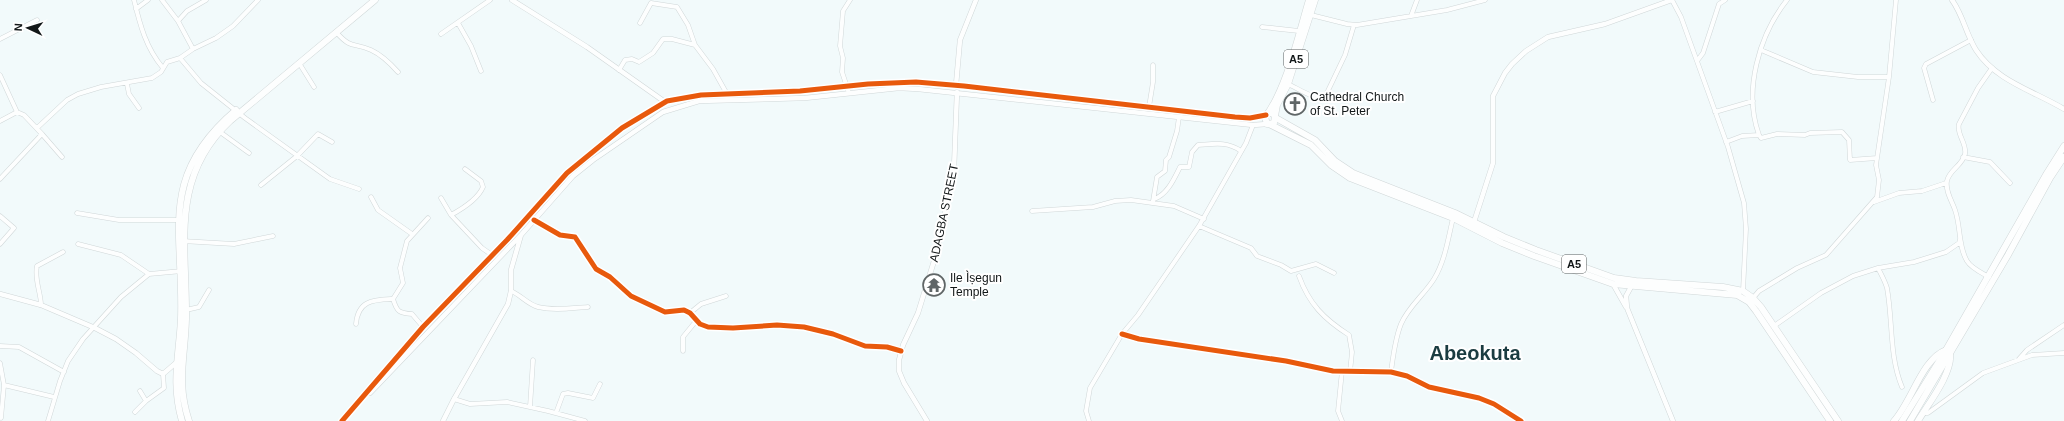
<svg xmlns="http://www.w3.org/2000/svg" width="2064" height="421" font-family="Arial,sans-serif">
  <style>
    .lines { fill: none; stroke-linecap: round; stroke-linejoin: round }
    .minor-casing { stroke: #d0d7d8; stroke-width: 5 }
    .tertiary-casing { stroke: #d0d7d8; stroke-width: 5.5 }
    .primary-casing { stroke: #d0d7d8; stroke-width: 7 }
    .trunk-casing { stroke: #d0d7d8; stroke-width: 7 }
    .minor { stroke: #fdfefe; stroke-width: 4 }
    .tertiary { stroke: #fdfefe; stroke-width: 4.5 }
    .primary { stroke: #fdfefe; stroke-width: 6 }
    .trunk { stroke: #fdfefe; stroke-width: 6 }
    .cycleway-casing { stroke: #fff; stroke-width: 8 }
    .cycleway { stroke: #e8590c; stroke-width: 5 }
    .labels { text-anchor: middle; stroke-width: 4; stroke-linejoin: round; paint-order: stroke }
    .shield { fill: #fff; stroke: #595d5d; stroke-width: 1 }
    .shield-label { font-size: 11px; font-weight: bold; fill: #121718 }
    .poi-label { font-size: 12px; fill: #121718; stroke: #fff; text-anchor: start }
    .street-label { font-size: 12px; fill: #121718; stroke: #fff }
    .town-label { font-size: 20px; font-weight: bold; fill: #1b3c41; stroke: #fff }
  </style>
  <rect width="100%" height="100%" fill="#f2fafb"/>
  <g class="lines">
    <!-- minor casing -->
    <g class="minor-casing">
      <path id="minor" d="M134 0C140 25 146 48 163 68
        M162 0 178 21 193 49
        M1672 0 1681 17 1728 147 1744 203 1746 229 1743 291
        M136 9 148 0
        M1311 15 1347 24 1357 25 1447 10 1485 0
        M1411 16 1417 0
        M178 21 187 11 206 0
        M458 23 471 46 481 71
        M640 23 651 3 677 7 688 25 695 45 713 69 727 94
        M1262 27 1299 31
        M336 32C352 50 353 42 371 50 382 55 390 63 398 72
        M441 34 490 0
        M0 39 37 20
        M1761 50 1813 72 1858 77H1889
        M180 58 201 83 245 118 330 179 359 189
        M1697 61 1703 53 1719 4 1725 0
        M299 63 314 87
        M619 70 625 60 632 59 639 62 653 53 663 39H672L695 45
        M0 75 17 112 24 115 42 134
        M127 84 129 94 139 108
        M1288 84C1299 89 1312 99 1325 97L1345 55 1354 25
        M849 93 842 72 843 58 840 46 843 11 850 0
        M1933 100 1924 68 1926 64 1971 40
        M1149 107 1153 82V65
        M1715 112 1753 101
        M0 121 17 112
        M37 128 67 100 78 94 101 87 152 78 161 72 167 62 180 58 193 49 216 38 233 26 258 0
        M220 132 249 153
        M1759 135C1743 91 1759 35 1787 0
        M1726 142 1742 136 1759 135 1761 138 1777 134 1805 135 1810 133 1842 132 1849 140 1850 160 1877 158
        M1963 157 1990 162 2010 183
        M0 179 42 134 62 157
        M261 185 297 156 318 134 332 142
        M371 197 378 210 412 234
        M441 198 451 215C462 209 478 199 483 187L481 181 465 169
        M1154 199C1167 195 1174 179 1180 167H1189L1192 152 1198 145C1214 144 1227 141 1241 151
        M1153 201 1157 177 1165 171 1166 160 1169 157 1177 131 1179 117
        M1874 202 1899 193 1922 191 1946 183
        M1032 211 1093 207 1115 201 1131 200 1174 206 1204 219
        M77 213 119 220H178
        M451 215 482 248 492 255
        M0 216 14 228 0 244
        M534 220 560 235 575 237 596 269 610 277 631 296 665 312 684 310 690 313 700 324 708 327 733 328 777 325 804 327 833 334 865 346 887 347 901 351
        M1199 226 1251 248 1257 256 1281 265 1291 271 1316 264 1334 273
        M182 241 234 244 273 236
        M78 244 121 255 149 274
        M1878 268C1881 274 1885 281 1887 288 1893 321 1889 356 1902 387
        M1299 276C1309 304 1324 319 1349 335L1352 352 1350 372
        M1989 277C1982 273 1971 268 1967 261 1958 246 1961 227 1955 210 1952 201 1945 191 1947 181 1949 170 1963 165 1965 154 1967 143 1956 134 1959 124L1978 88 1992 68
        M511 291C521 295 527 304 538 307 554 311 572 308 588 307
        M1753 298 1759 291 1797 268 1826 255 1877 197 1879 180 1876 165 1889 77 1896 0
        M41 305C41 293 34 279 37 266L63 252
        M186 310 199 307 209 290
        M690 313 701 304 726 296
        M356 324C358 300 373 300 393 299
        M1774 326 1821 293 1853 276 1878 268 1914 262 1946 252 1959 243 1960 239
        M423 327 412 314C399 313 397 312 393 299L403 283 400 268 407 241 428 218
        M1122 334 1139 339 1286 361 1333 371 1391 372 1407 376 1429 387 1479 398 1494 404 1521 421
        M0 346 19 347 64 372
        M683 351V337L696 321
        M2019 359 2027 350 2064 325
        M0 363 4 385 1 418
        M1342 371 1338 411 1342 421
        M1391 372C1393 356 1395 339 1401 324 1408 307 1424 295 1434 279 1445 261 1448 239 1453 218
        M4 385 54 397
        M140 391 146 401
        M454 399 470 404 507 402 548 411 585 421
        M530 407 533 360
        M135 412 146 401 164 388 163 374
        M556 413 563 394 568 393 593 398 600 384
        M1923 413H1928L1983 373 2032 355 2064 353
        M48 421 60 381 68 361 83 339 121 297 149 274 182 271
        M1089 421 1086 411 1090 388 1122 334 1138 315 1199 226 1246 143 1253 125"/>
    </g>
    <!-- tertiary casing -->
    <g class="tertiary-casing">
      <path id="tertiary" d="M512 0 587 47 665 102
        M1952 0C1963 15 1966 34 1976 50 1996 81 2034 91 2064 109
        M956 85 960 40 976 0
        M1474 222 1493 163V96L1505 73 1512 64 1526 51 1548 37 1605 24 1672 0
        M1613 284 1626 307
        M1631 287 1626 296 1627 308 1673 421
        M0 294 41 305 95 328 116 339 136 353 157 371 163 374 177 362
        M370 393 521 235 573 176 593 160 663 112 699 101 805 98 899 88 918 89 1253 125 1267 124
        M342 421 423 327 507 240 567 173 622 128 667 101 701 95 800 91 868 84 916 82 964 86 1235 117 1250 118 1266 115
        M443 421 454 399 508 304 511 291V270L521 235
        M927 421 904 383 899 371V360L903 345 918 313 938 248 954 169 957 92"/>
    </g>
    <!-- primary casing -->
    <g class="primary-casing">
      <path id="primary" d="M182 421C171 383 179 357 181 319 184 231 157 177 236 110
        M189 421C176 382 185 358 186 319 187 246 169 178 230 121L375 0
        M1894 421C1912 401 1922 359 1946 350
        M1918 421C1928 404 1953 373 1950 353"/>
    </g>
    <!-- trunk casing -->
    <g class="trunk-casing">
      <path id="trunk" d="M1267 114 1272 113 1275 116 1274 123 1267 124 1265 117C1286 91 1299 33 1309 0
        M1275 116 1277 105 1288 84 1315 0
        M1276 118 1315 140 1335 161 1353 173 1455 213 1504 237 1536 250 1614 278 1636 281 1723 287 1743 291 1753 298 1761 307 1838 421
        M1271 125 1311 145 1331 165 1350 178 1453 218 1502 243 1534 256 1613 284 1737 295 1749 302 1756 311 1830 421
        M1902 421 1946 350 2047 173 2064 146
        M1910 421 2008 255 2050 178 2064 157"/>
    </g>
    <!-- minor -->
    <use href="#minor" class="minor"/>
    <!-- tertiary -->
    <use href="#tertiary" class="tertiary"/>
    <!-- primary -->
    <use href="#primary" class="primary"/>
    <!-- trunk -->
    <use href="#trunk" class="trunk"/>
    <!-- cycleway casing -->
    <g class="cycleway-casing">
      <path id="cycleway" d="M534 220 560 235 575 237 596 269 610 277 631 296 665 312 684 310 690 313 700 324 708 327 733 328 777 325 804 327 833 334 865 346 887 347 901 351
        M1122 334 1139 339 1286 361 1333 371 1391 372 1407 376 1429 387 1479 398 1494 404 1521 421
        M342 421 423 327 507 240 567 173 622 128 667 101 701 95 800 91 868 84 916 82 964 86 1235 117 1250 118 1266 115"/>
    </g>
    <!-- cycleway -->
    <use href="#cycleway" class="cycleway"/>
  </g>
  <!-- icons -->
  <defs>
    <g id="church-ring" transform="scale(1.15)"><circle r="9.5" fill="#fff" stroke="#606667" stroke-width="1.5"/><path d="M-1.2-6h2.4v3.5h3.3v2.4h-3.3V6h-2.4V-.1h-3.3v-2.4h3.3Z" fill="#606667"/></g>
    <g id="temple-ring" transform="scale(1.15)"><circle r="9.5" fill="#fff" stroke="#606667" stroke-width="1.5"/><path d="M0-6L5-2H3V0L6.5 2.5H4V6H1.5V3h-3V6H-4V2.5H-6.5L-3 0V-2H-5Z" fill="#606667"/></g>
  </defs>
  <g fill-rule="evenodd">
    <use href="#church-ring" x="1295" y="104"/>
    <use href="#temple-ring" x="934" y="285"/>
  </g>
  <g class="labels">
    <!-- shield labels -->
    <g class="shield">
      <rect x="1284" y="50" width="24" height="18" rx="3"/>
      <rect x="1562" y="255" width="24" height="18" rx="3"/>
    </g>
    <g class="shield-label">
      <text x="1296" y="63">A5</text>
      <text x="1574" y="268">A5</text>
    </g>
    <!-- poi labels -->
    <g class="poi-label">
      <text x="1310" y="101">Cathedral Church<tspan x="1310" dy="14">of St. Peter</tspan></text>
      <text x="950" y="282">Ile Ìṣegun<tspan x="950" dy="14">Temple</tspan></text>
    </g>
    <!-- street labels -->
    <g class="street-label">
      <text transform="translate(944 213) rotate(-78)" y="4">ADAGBA STREET</text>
    </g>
    <!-- town labels -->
    <g class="town-label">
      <text x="1475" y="360">Abeokuta</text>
    </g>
  </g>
  <!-- north arrow -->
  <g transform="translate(28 28) rotate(274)" stroke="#ffffff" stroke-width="3" paint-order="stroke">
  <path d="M0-3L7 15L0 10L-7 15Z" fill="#121718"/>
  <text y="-6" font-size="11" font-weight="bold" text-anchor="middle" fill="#121718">N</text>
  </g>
</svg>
